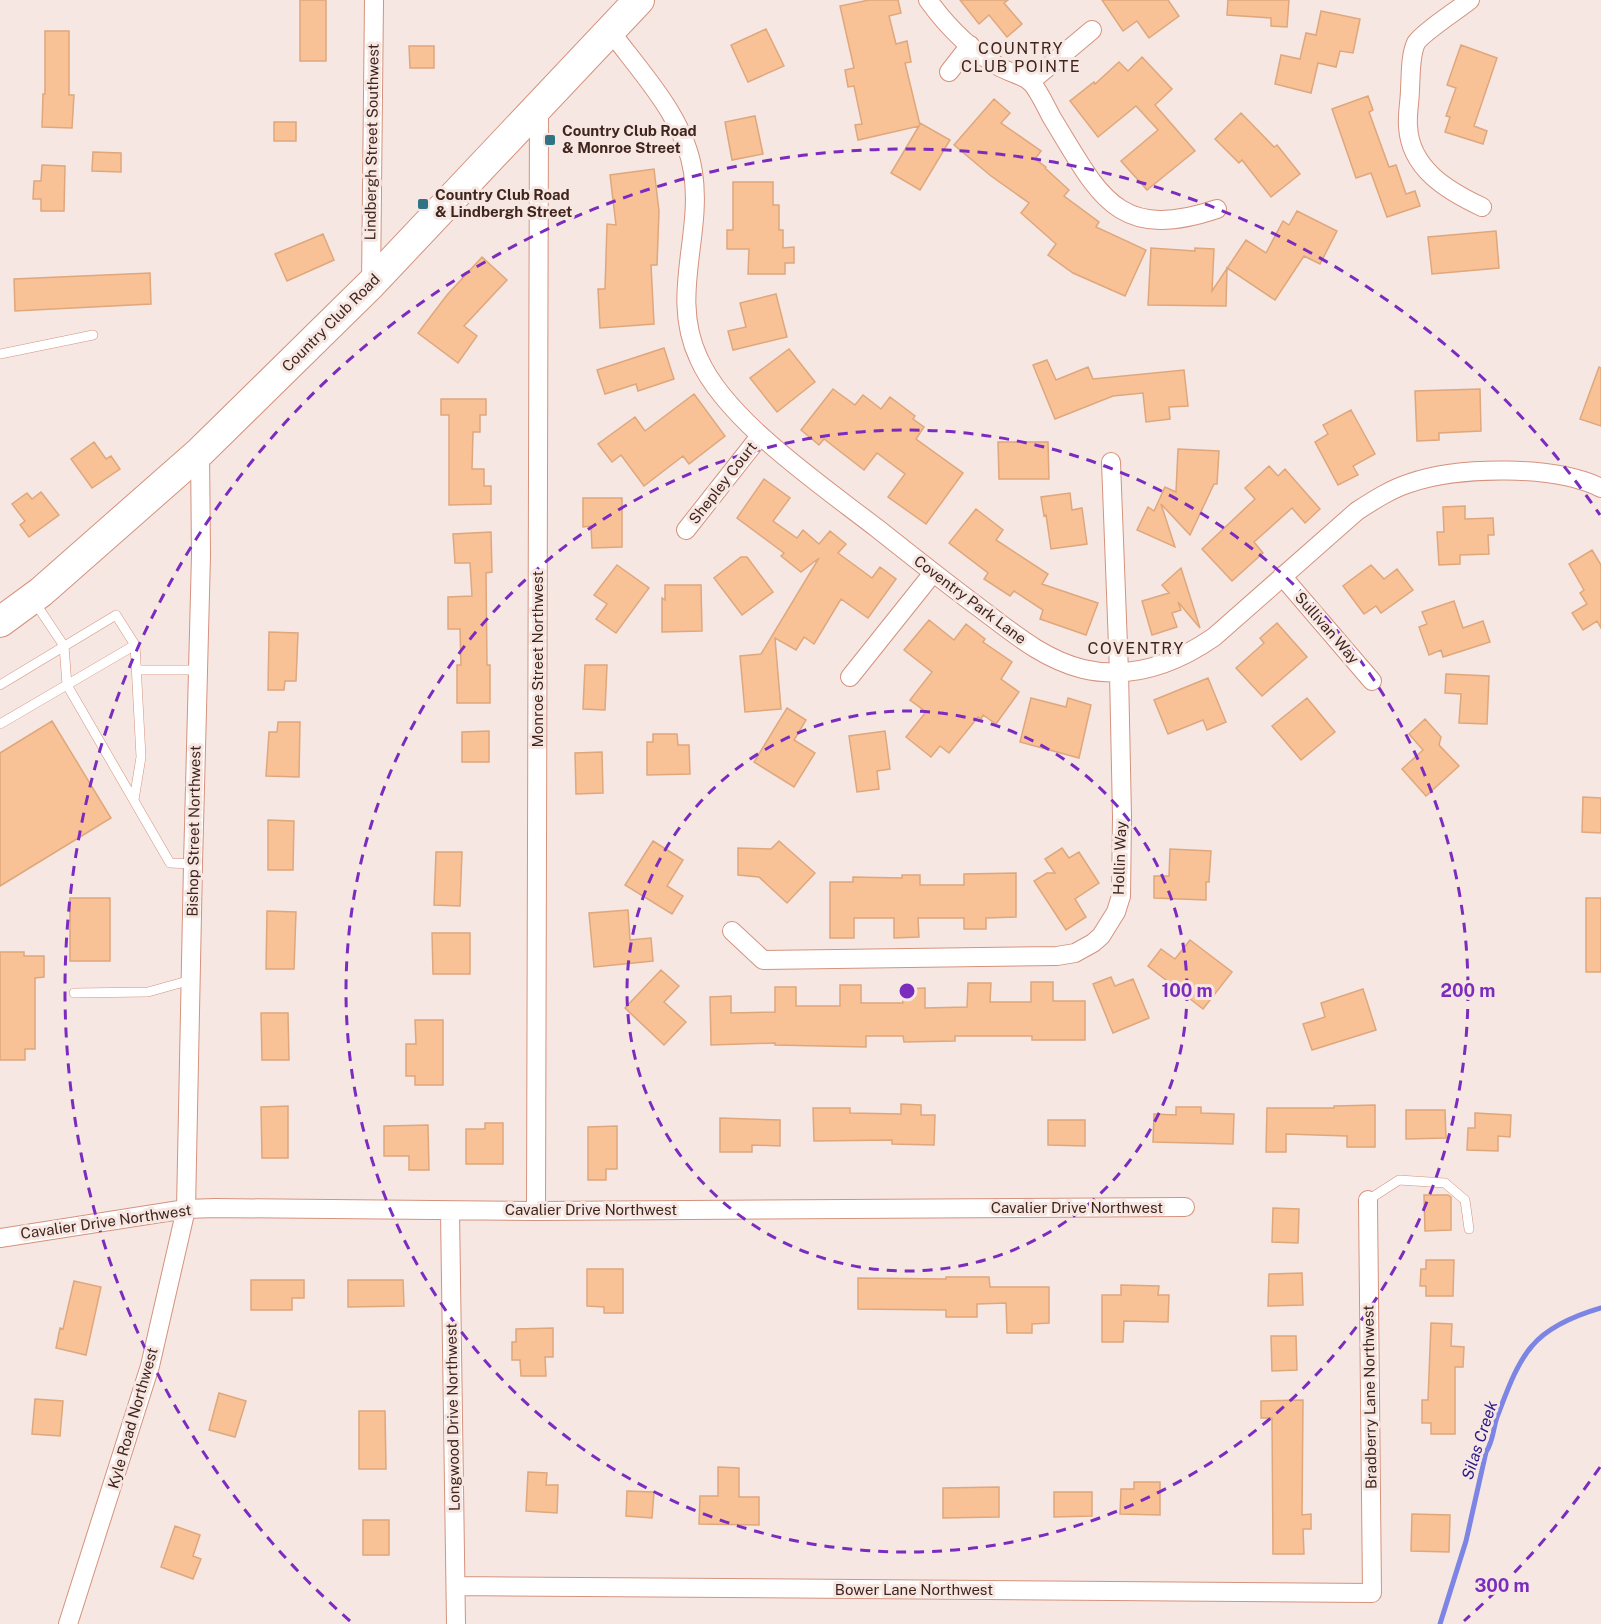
<svg xmlns="http://www.w3.org/2000/svg" width="1601" height="1624" font-family="'Public Sans',sans-serif">
  <style>
    .lines { fill: none; stroke-linecap: round; stroke-linejoin: round }
    .stream { stroke: #7c84e4; stroke-width: 5 }
    .building { fill: #f9c196; stroke: #dfa77c; stroke-width: 1.5 }
    .lane-casing { stroke: #d5927d; stroke-width: 10 }
    .street-casing { stroke: #d5927d; stroke-width: 20 }
    .primary-casing { stroke: #d5927d; stroke-width: 32 }
    .lane { stroke: #fff; stroke-width: 9 }
    .street { stroke: #fff; stroke-width: 18 }
    .primary { stroke: #fff; stroke-width: 30 }
    .ring { fill: none; stroke: #7b2cbf; stroke-width: 3; stroke-dasharray: 10 8 }
    .poi-dot { fill: #307385; stroke: #f6e7e3; stroke-width: 2 }
    .labels { text-anchor: middle; stroke-width: 6; stroke-linejoin: round; paint-order: stroke }
    .poi-label { font-size: 15px; font-weight: bold; fill: #40251d; stroke: #f6e7e3; text-anchor: start }
    .street-label { font-size: 15px; fill: #40251d; stroke: #f6e7e3 }
    .neighbourhood-label { font-size: 16px; letter-spacing: 1.5px; fill: #40251d; stroke: #f6e7e3 }
    .water-label { font-size: 16px; font-style: italic; fill: #291789; stroke: #f6e7e3 }
    .centre { fill: #7b2cbf; stroke: #f6e7e3; stroke-width: 3 }
    .ring-label { font-size: 18px; text-anchor: middle; font-weight: bold; fill: #7b2cbf; stroke: #f6e7e3; stroke-width: 6; stroke-linejoin: round; paint-order: stroke }
  </style>
  <rect width="100%" height="100%" fill="#f6e7e3"/>
  <g class="lines">
    <!-- stream -->
    <path class="stream" d="M1440 1624 1466 1541 1486 1452C1493 1442 1493 1429 1497 1417 1506 1394 1516 1364 1532 1346 1549 1326 1577 1315 1601 1308"/>
  </g>
  <!-- building -->
  <path class="building" d="M300 0H326V61H300Z
    M869 0H898L901 13 889 16 896 44 907 41 911 62 905 63 920 125V123L950 140 920 190 891 173 919 126 858 140 855 125 862 124 854 86 848 87 845 70 854 68 840 6Z
    M960 0H1008L1004 3 1022 24 1007 37 989 15 979 24Z
    M1102 0H1168L1179 16 1149 38 1137 21 1123 31Z
    M1228 0H1289L1287 27 1271 26V18L1227 15Z
    M1321 11 1360 19 1353 53 1340 51 1336 67 1318 63 1311 93 1275 84 1281 55 1300 59 1306 33 1316 35Z
    M766 29 784 66 748 82 731 45Z
    M45 31H69V95H74L72 128 42 127 43 94H45Z
    M1461 45 1497 58 1474 126 1487 131 1483 144 1445 132 1450 117 1446 116 1456 88 1447 85Z
    M409 46H434V68H410Z
    M1142 57 1172 89 1155 105 1195 151 1147 190 1121 161 1158 130 1136 106 1098 137 1070 101 1094 82 1095 84 1119 62 1128 71Z
    M1368 96 1373 110 1369 112 1389 167 1396 165 1406 194 1415 191 1420 206 1387 217 1371 173 1356 178 1332 109Z
    M994 99 1010 113 1001 123 1041 151 1035 159 1046 167 1045 168 1069 190 1064 196 1099 222 1096 227 1146 250 1125 296 1073 273 1048 255 1056 244 1021 213 1029 203 991 176 954 145Z
    M1241 113 1274 147 1277 145 1300 174 1271 197 1242 160 1239 163 1215 139Z
    M755 116 763 154 732 160 725 122Z
    M274 122H296V141H274Z
    M93 152 121 153V172L92 171Z
    M42 165 65 166 64 211H41V199H33L34 181H41Z
    M654 169 659 211 657 265H651L654 324 600 328 598 289H605L607 224 616 225 610 175Z
    M733 182H773V205H779V230H783V248L794 247V263H785V274H748L749 249H727V230H733Z
    M1297 211 1337 231 1320 264 1304 256 1275 300 1227 268 1226 306 1148 305 1151 248 1195 251V248L1214 249 1212 291 1246 240 1266 253 1283 221 1289 225Z
    M1496 231 1499 268 1432 274 1428 237Z
    M323 234 334 260 287 281 275 254Z
    M482 257 507 280 464 326 477 336 458 363 418 333 447 295Z
    M150 273 151 304 15 311 14 279Z
    M776 294 787 337 733 350 728 331 746 327 740 303Z
    M664 348 674 379 638 391 636 384 605 394 597 370Z
    M789 349 815 382 777 412 750 378Z
    M1047 360 1056 380 1088 367 1093 379 1184 370 1188 406 1169 407 1170 419 1146 422 1143 393 1113 396 1055 419 1033 365Z
    M1599 367 1601 368V426L1580 419Z
    M833 389 855 405 863 395 881 409 890 397 915 416 913 419 924 427 916 439 963 473 926 524 888 497 905 474 877 453 864 470 824 439 819 445 801 430Z
    M1480 389 1481 431 1439 433V440L1417 441 1415 391Z
    M694 394 725 436 689 464 683 456 644 486 621 455 612 462 598 444 635 417 645 431Z
    M441 399H486V415H480V432H473L472 469H484V486H491V504L449 505V415H441Z
    M1351 410 1375 454 1353 466 1358 475 1338 485 1315 442 1328 434 1323 425Z
    M94 442 106 459 111 456 120 469 92 488 71 459Z
    M998 442H1048L1049 479H999Z
    M1178 449 1219 451 1217 484H1214L1190 535 1161 504 1175 547 1137 530 1148 507 1154 511 1165 487 1176 492Z
    M1269 466 1278 476 1285 469 1320 509 1305 523 1292 508 1254 542 1263 553 1232 581 1202 549 1255 499 1245 488Z
    M764 479 790 498 773 521 797 538 803 530 819 544 830 531 846 544 838 553 872 578 880 567 896 579 868 618 841 599 814 644 804 637 796 650 775 638 781 709 745 712 740 656 761 654 819 558 801 572 781 556 784 553 737 518Z
    M41 492 59 515 29 537 20 525 25 521 12 504 27 493 32 499Z
    M1070 493 1072 510 1082 508 1087 544 1051 549 1046 515 1044 516 1041 497Z
    M583 498H622V547L592 548 591 526 583 527Z
    M1465 506V519L1493 518 1494 535H1488L1489 554 1460 555V564L1439 565 1437 532H1444L1443 507Z
    M976 509 1003 530 996 540 1048 574 1042 584 1098 603 1086 635 1040 619 1043 610 1014 591 1010 596 984 579 988 573 949 543Z
    M491 532 492 572 486 573 487 665H490V703H457V665H461L460 629H448V597L472 596 470 563H455L453 534Z
    M1592 550 1601 565V628L1597 621 1583 630 1572 613 1587 604 1580 593 1584 590 1569 564Z
    M741 557H747L773 592 742 615 714 578Z
    M617 565 649 588 616 633 596 619 607 604 594 595Z
    M1371 565 1384 579 1397 569 1413 590 1381 613 1376 606 1364 614 1343 586Z
    M1181 568 1200 628 1178 602 1181 610 1172 613 1177 627 1152 635 1142 601 1169 593 1162 585Z
    M665 585H701L702 631 662 632V598L665 600Z
    M1454 601 1463 628 1483 621 1490 642 1443 657 1441 650 1429 655 1419 627 1427 624 1422 612Z
    M929 620 954 640 966 624 985 639 983 642 1012 662 1001 679 1019 692 996 724 983 715 981 719 978 717 949 753 940 746 931 757 906 737 926 712 910 700 932 672 904 650Z
    M1277 623 1307 657 1262 696 1236 668 1264 643 1260 638Z
    M269 632 298 633 296 681H285L284 690H268Z
    M585 665H607L605 710 583 709Z
    M1446 674 1489 676 1487 724 1459 723 1461 694 1445 693Z
    M1208 678 1226 722 1207 730 1203 720 1168 734 1154 700Z
    M1031 698 1066 707 1068 698 1091 705 1079 758 1020 742Z
    M1307 698 1335 732 1301 760 1272 726Z
    M787 708 806 720 794 740 815 753 794 787 754 762Z
    M1425 719 1441 737 1439 745 1459 766 1426 796 1402 769 1423 750 1409 734Z
    M52 721 111 818 0 886V753Z
    M278 722H300L299 777 266 776 269 732H277Z
    M489 731V762H462V732Z
    M885 731 890 769 877 771 879 789 857 792 849 736Z
    M653 734H677L678 745H689L690 774 647 775V742H653Z
    M602 752 603 793 576 794 575 753Z
    M1583 797 1601 798V833L1582 832Z
    M268 820 294 821 293 870H268Z
    M653 841 683 860 667 886 683 896 672 914 625 885Z
    M779 841 815 873 787 903 759 877 738 875V848L771 849Z
    M1062 848 1069 858 1079 852 1099 883 1075 899 1086 917 1066 930 1034 881 1047 873H1055L1045 859Z
    M1170 849 1211 851 1209 882H1206V900L1154 898V876H1169Z
    M436 852H462L460 906 434 905Z
    M1016 873V917L986 918V929H964V918H918L919 937 894 938V918H854V938H830V882H853V877L902 878V875H920V885H964V874Z
    M70 898H110V961H70Z
    M1586 898H1601V972H1586Z
    M628 910 630 940 651 938 653 961 594 967 589 913Z
    M267 911 296 912 294 969H266Z
    M432 933H470V974H433Z
    M1190 940 1232 972 1203 1009 1148 966 1161 949 1175 959Z
    M0 952H24V956H44V977L35 978V1049H25V1060H0Z
    M661 970 679 986 664 1002 686 1022 664 1045 625 1008Z
    M1111 977 1115 986 1133 979 1149 1018 1113 1033 1093 984Z
    M1031 982H1053V1001H1085V1040H1032V1036H955V1041L904 1042 903 1036H866V1047L775 1045V1043L711 1045 710 997 731 996V1013L775 1012V987H796V1006H840V985H861V1003H903L902 989 925 988V1008L967 1007 968 983H991L990 1002H1031Z
    M1363 989 1376 1030 1312 1050 1303 1024 1325 1017 1321 1003Z
    M261 1013H288L289 1060H262Z
    M415 1020H443V1085H415V1076H406V1044H416Z
    M901 1104 921 1105V1115H935L934 1145 892 1144V1140L814 1141 813 1108H850V1113L901 1114Z
    M1375 1105V1147H1347V1136L1286 1134V1152H1266L1267 1108H1334V1106Z
    M288 1106V1158H262L261 1107Z
    M1176 1107H1201V1113L1234 1114 1233 1144 1153 1142 1154 1114 1176 1115Z
    M1406 1110H1445L1446 1138 1406 1139Z
    M1475 1113 1511 1115 1510 1137 1498 1136V1151L1467 1150 1468 1128H1475Z
    M720 1118 780 1120V1146L752 1145V1152H720Z
    M1048 1120H1085V1146L1048 1145Z
    M485 1123H503V1164H466V1129H485Z
    M428 1125 429 1170H409V1156H384V1126Z
    M617 1126V1169H606V1180H588V1127Z
    M1424 1195H1448L1451 1197V1230L1425 1231Z
    M1273 1208 1299 1209 1298 1243 1272 1242Z
    M1426 1260H1454L1453 1296H1426V1286H1420L1421 1269H1426Z
    M587 1269H623V1313H604V1307L587 1306Z
    M1302 1273 1303 1305 1268 1306 1269 1274Z
    M946 1277H989L990 1287H1049V1323L1032 1324V1333H1007L1006 1303 977 1304V1317H946V1310L858 1309V1278L946 1279Z
    M251 1280H304V1298H292V1310H251Z
    M348 1280H403L404 1306 348 1307Z
    M74 1281 101 1287 86 1355 56 1348 60 1328 63 1329Z
    M1121 1285 1159 1286 1158 1295H1169L1168 1322 1124 1321 1123 1342H1102V1295H1121Z
    M1431 1323 1452 1324 1451 1346 1464 1347 1463 1367H1455V1434H1431V1423H1422V1400H1428Z
    M553 1328V1357H545L546 1376H521L520 1360H512V1342H516V1329Z
    M1271 1336H1296L1297 1370 1272 1371Z
    M219 1393 246 1401 235 1437 209 1430Z
    M35 1399 63 1401 60 1436 32 1434Z
    M1303 1400 1302 1515 1311 1514V1529H1303L1304 1554H1273L1272 1418H1261V1401Z
    M359 1411H385L386 1469H359Z
    M718 1467 739 1468V1497H759V1525L699 1524 700 1496H718Z
    M528 1472 547 1473 546 1485H558L557 1513 526 1511Z
    M1134 1482H1160V1515L1120 1514 1121 1489H1134Z
    M999 1487V1517L943 1518V1488Z
    M627 1491 654 1492 652 1518 626 1516Z
    M1054 1492H1092V1516L1054 1517Z
    M1412 1514 1450 1515 1449 1552 1411 1551Z
    M363 1520H389V1555H363Z
    M175 1526 200 1535 193 1556 201 1559 193 1579 161 1567Z"/>
  <g class="lines">
    <!-- lane casing -->
    <g class="lane-casing">
      <path id="lane" d="M0 354 93 335
        M34 601 64 646 67 685 170 863 193 864
        M137 670H198
        M0 685 116 615 135 645 141 757 134 800
        M0 724 135 645
        M74 993 148 992 191 980
        M1368 1200 1399 1180 1445 1183 1465 1200 1469 1229"/>
    </g>
    <!-- street casing -->
    <g class="street-casing">
      <path id="street" d="M928 0C946 25 971 50 998 66 1007 72 1023 75 1031 82 1039 91 1046 107 1052 118 1099 194 1116 243 1217 209
        M1470 0C1459 9 1422 33 1416 43 1410 56 1411 75 1410 89 1410 101 1407 114 1408 126 1410 169 1448 191 1482 207
        M611 32C643 75 685 118 693 172 703 237 669 296 699 359 712 388 738 415 761 436 798 470 839 499 878 529 912 556 946 583 981 609 1013 633 1043 659 1083 669 1130 680 1175 664 1214 637L1357 511C1374 500 1391 489 1410 483 1459 466 1555 465 1601 488
        M949 72 970 45
        M1030 82 1092 30
        M371 284 374 0
        M686 530 760 436
        M1282 576 1372 681
        M850 677 933 573
        M732 931 763 960 1057 956 1075 953 1093 943 1101 936 1116 912 1121 896 1122 817 1119 672 1111 462
        M450 1211 456 1624
        M536 1211 539 108
        M0 1238 186 1209 215 1208 536 1211 1185 1207
        M456 1586 1372 1593 1368 1200
        M68 1624 150 1366 186 1209 193 864 201 555 200 452"/>
    </g>
    <!-- primary casing -->
    <g class="primary-casing">
      <path id="primary" d="M0 622 41 592 200 452 371 284 639 0"/>
    </g>
    <!-- lane -->
    <use href="#lane" class="lane"/>
    <!-- street -->
    <use href="#street" class="street"/>
    <!-- primary -->
    <use href="#primary" class="primary"/>
  </g>
  <!-- distance rings -->
  <g class="ring">
    <circle cx="907" cy="991" r="280"/>
    <circle cx="907" cy="991" r="561"/>
    <path d="M1600 1467A841 841 0 0 1 1464 1621M350 1621A841 841 0 1 1 1600 515"/>
  </g>
  <!-- markers -->
  <g class="poi-dot">
    <rect x="544" y="134" width="12" height="12" rx="3"/>
    <rect x="417" y="198" width="12" height="12" rx="3"/>
  </g>
  <g class="labels">
    <!-- poi labels -->
    <g class="poi-label">
      <text x="562" y="136">Country Club Road<tspan x="562" dy="17">&amp; Monroe Street</tspan></text>
      <text x="435" y="200">Country Club Road<tspan x="435" dy="17">&amp; Lindbergh Street</tspan></text>
    </g>
    <!-- street labels -->
    <g class="street-label">
      <text transform="translate(372 142) rotate(-89)" y="5">Lindbergh Street Southwest</text>
      <text transform="translate(331 323) rotate(-45)" y="5">Country Club Road</text>
      <text transform="translate(723 483) rotate(-52)" y="5">Shepley Court</text>
      <text transform="translate(970 600) rotate(37)" y="5">Coventry Park Lane</text>
      <text transform="translate(1327 628) rotate(49)" y="5">Sullivan Way</text>
      <text transform="translate(538 659) rotate(-90)" y="5">Monroe Street Northwest</text>
      <text transform="translate(194 831) rotate(-89)" y="5">Bishop Street Northwest</text>
      <text transform="translate(1120 858) rotate(-88)" y="5">Hollin Way</text>
      <text x="1077" y="1213">Cavalier Drive Northwest</text>
      <text x="591" y="1215">Cavalier Drive Northwest</text>
      <text transform="translate(106 1222) rotate(-8)" y="5">Cavalier Drive Northwest</text>
      <text transform="translate(1370 1397) rotate(-91)" y="5">Bradberry Lane Northwest</text>
      <text transform="translate(453 1417) rotate(-91)" y="5">Longwood Drive Northwest</text>
      <text transform="translate(133 1418) rotate(-74)" y="5">Kyle Road Northwest</text>
      <text x="914" y="1595">Bower Lane Northwest</text>
    </g>
    <!-- neighbourhood labels -->
    <g class="neighbourhood-label">
      <text x="1021" y="54">COUNTRY<tspan x="1021" dy="18">CLUB POINTE</tspan></text>
      <text x="1136" y="654">COVENTRY</text>
    </g>
    <!-- water labels -->
    <g class="water-label">
      <text transform="translate(1479 1440) rotate(-72)" y="6">Silas Creek</text>
    </g>
  </g>
  <circle cx="907" cy="991" r="9" class="centre"/>
  <g class="ring-label">
    <text x="1187" y="997">100 m</text>
    <text x="1468" y="997">200 m</text>
    <text x="1502" y="1592">300 m</text>
  </g>
</svg>
